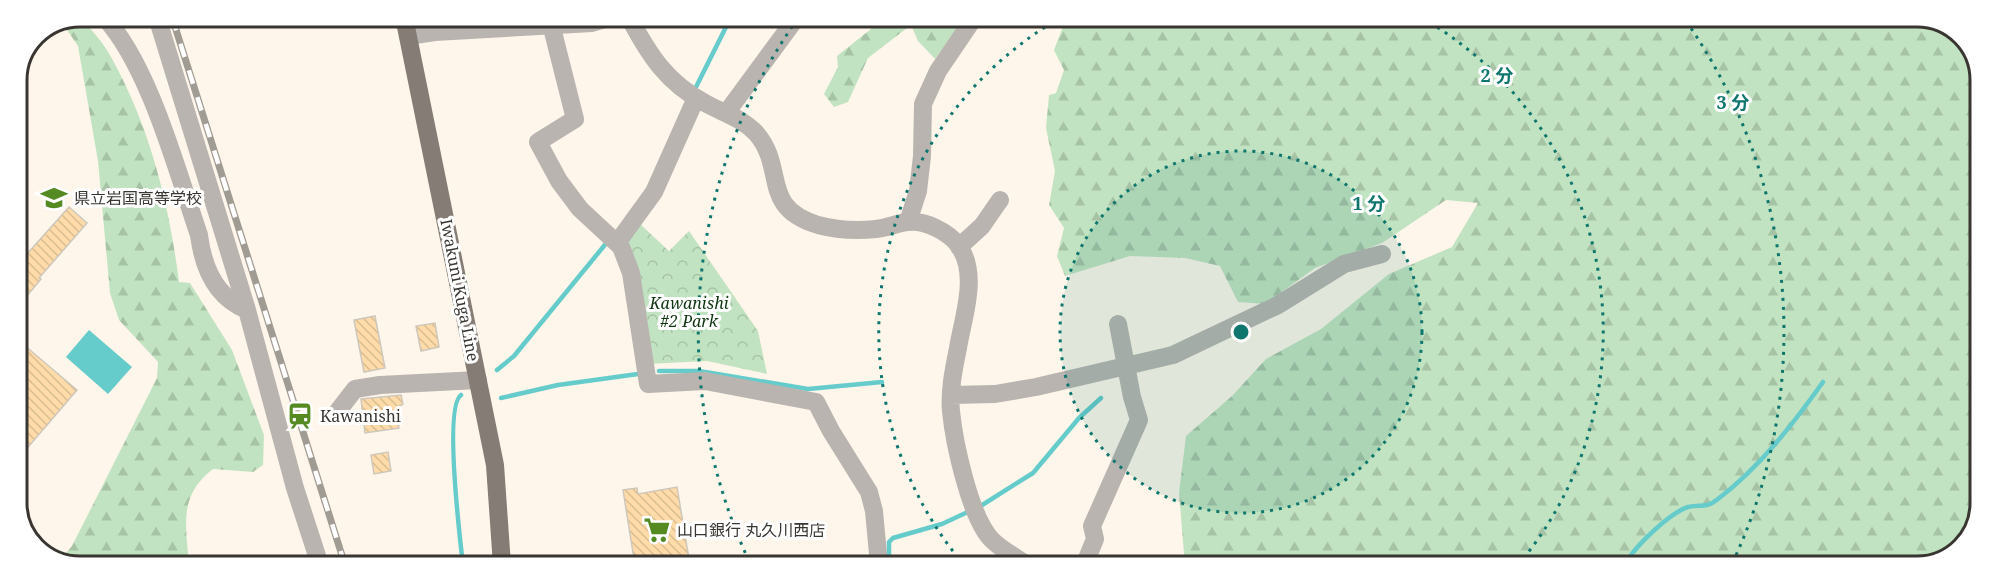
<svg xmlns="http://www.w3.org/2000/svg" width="1997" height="583" font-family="'Noto Serif','Noto Sans JP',serif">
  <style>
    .forest { fill: url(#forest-firs) }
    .park { fill: url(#park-crowns) }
    .water { fill: #65cbcb }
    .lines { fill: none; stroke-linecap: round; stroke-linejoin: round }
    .stream { stroke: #65cbcb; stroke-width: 4.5 }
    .building { fill: url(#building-back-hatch); stroke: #cec7bc; stroke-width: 1.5 }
    .minor { stroke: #b9b4b0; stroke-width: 18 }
    .major { stroke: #857c75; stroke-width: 18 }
    .rail-casing { stroke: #a09b93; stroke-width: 7 }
    .rail { stroke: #fff; stroke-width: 4.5; stroke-dasharray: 14; stroke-linecap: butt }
    .ring { fill: none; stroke: #0f766e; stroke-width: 3; stroke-dasharray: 3 6 }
    .labels { text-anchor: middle; stroke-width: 6; stroke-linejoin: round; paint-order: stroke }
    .poi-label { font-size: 16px; fill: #393632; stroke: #fff; text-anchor: start }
    .street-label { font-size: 16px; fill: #393632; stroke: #fff }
    .park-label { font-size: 16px; font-style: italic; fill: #0e3410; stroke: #fff }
    .rim { fill: none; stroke: #393632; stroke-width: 3 }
    .centre { fill: #0f766e; stroke: #fff; stroke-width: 3 }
    .ring-label { font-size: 18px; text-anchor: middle; font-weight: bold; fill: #0f766e; stroke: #fff; stroke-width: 6; stroke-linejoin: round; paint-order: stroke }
  </style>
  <defs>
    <pattern id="forest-firs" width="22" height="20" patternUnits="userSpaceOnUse" patternTransform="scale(1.5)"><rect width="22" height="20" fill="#c2e3c1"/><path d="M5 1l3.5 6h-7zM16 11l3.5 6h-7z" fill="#a7c3a6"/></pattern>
    <pattern id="park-crowns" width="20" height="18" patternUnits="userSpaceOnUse" patternTransform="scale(1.5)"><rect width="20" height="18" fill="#c2e3c1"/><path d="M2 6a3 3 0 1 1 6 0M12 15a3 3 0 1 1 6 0" fill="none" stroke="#a7c3a6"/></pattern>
    <pattern id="building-back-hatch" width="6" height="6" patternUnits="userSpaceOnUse" patternTransform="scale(1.5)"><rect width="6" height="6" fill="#fedba8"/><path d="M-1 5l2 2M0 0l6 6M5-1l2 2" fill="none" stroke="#dabd91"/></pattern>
  </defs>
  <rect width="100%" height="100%" fill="#fef6ea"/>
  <!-- forest -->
  <path class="forest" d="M81 17C91 30 104 43 111 57 150 127 169 203 179 282L190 283 232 350 264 435 263 465 253 472 213 469C178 496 186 525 189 565L64 564 59 561 72 546 157 378 158 362 119 320 110 293 98 161 78 46 63 24Z
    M886 17H965L935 59 918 41 911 25 868 58 848 102 834 107 824 94 838 67 837 56Z
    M1063 18 1933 19 1965 38 1980 75 1978 519 1956 553 1917 566H1185L1179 493 1186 436 1232 396 1266 359 1321 329 1389 274 1452 247 1478 203 1446 200 1382 243 1315 268 1265 304 1238 302 1220 266 1185 258 1130 256 1065 276 1057 256 1064 228 1049 205 1055 171 1046 128 1049 95 1056 93 1064 70 1054 50 1064 24Z"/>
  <!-- park -->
  <path class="park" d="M640 224 669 251 689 231 758 331 767 374 707 361 647 364 627 237Z"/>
  <!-- water -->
  <path class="water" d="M89 330 132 367 108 394 66 357Z"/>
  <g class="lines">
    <!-- stream -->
    <path class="stream" d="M694 91 731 17
      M497 370 514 356 608 241
      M659 371H699L808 389 882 382
      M461 395C444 407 460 539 463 565
      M501 398 558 385 638 374
      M979 507 1033 473 1079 418 1101 398
      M889 565V542L893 538 942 524 972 510
      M1625 566C1631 549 1671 512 1688 507 1702 504 1705 509 1718 499 1760 467 1793 424 1823 382"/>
  </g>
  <!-- building -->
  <path class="building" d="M69 207 87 223 39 278 41 279 17 308V271L28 257 26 255Z
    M375 316 385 368 364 372 354 320Z
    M435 323 439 347 421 351 416 326Z
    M17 339 77 390 17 460Z
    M401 395 403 404 396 408 399 428 365 433 361 399Z
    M388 452 391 471 374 474 371 455Z
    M677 487 690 565H635L623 490 637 488 638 494Z"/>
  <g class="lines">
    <!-- minor -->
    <path class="minor" d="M104 17C149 65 177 171 199 235 203 267 215 297 247 310
      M157 17 247 310 295 488 320 565
      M629 17C649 55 667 83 705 103 723 113 742 118 756 133 787 169 759 207 818 225 837 230 857 231 876 229 887 228 897 223 908 222 925 220 949 232 959 246 979 275 963 317 958 348 954 368 949 391 951 411 954 442 970 518 992 540 1002 550 1017 558 1029 566
      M551 24 575 119 538 142 559 181 580 209 621 247 631 273 648 384 705 381 816 402 831 431 869 492 874 511 879 565
      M408 36 435 32 592 23 612 17
      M727 112 797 17
      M908 222 918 191 922 156 923 104 938 71 974 18
      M617 243 654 192 696 98
      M959 247 982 226 1000 200
      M951 395 995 394 1036 387 1173 355 1278 305 1344 264 1382 254
      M338 411 355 389 380 385 478 380
      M1084 566 1095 539 1092 526 1139 420 1132 397 1118 324"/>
    <!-- major -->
    <path class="major" d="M404 17 495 465 502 565"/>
    <!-- rail casing -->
    <g class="rail-casing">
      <path id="rail" d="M172 17 345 565"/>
    </g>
    <!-- rail -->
    <use href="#rail" class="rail"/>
  </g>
  <!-- distance rings -->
  <circle cx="1241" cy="332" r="181" fill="#0f766e" fill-opacity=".12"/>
  <g class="ring">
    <circle cx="1241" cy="332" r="181"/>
    <path d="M964 565A362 362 0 0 1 1060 18M1422 18A362 362 0 0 1 1518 565"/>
    <path d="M749 561A543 543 0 0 1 796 21M1686 21A543 543 0 0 1 1731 566"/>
  </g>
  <!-- icons -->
  <defs>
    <g id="school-bare" transform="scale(2.07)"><path d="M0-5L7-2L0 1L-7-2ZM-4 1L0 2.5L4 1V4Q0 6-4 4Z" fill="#558a23" stroke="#fff" stroke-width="2.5" paint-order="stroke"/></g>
    <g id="station-bare" transform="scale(2.07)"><path d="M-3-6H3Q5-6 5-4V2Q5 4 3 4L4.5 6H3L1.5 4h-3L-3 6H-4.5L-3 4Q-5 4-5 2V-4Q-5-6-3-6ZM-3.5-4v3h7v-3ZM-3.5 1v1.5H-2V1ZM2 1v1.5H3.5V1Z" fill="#558a23" stroke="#fff" stroke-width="2.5" paint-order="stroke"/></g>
    <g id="supermarket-bare" transform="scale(2.07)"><path d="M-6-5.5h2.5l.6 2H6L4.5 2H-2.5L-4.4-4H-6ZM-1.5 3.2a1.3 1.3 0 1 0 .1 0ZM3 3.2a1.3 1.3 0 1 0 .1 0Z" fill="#558a23" stroke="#fff" stroke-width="2.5" paint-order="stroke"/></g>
  </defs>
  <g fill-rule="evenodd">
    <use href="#school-bare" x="54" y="198"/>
    <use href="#station-bare" x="300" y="416"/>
    <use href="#supermarket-bare" x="657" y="530"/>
  </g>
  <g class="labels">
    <!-- poi labels -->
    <g class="poi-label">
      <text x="74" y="204">県立岩国高等学校</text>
      <text x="320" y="422">Kawanishi</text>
      <text x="677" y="536">山口銀行 丸久川西店</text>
    </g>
    <!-- street labels -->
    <g class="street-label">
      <text transform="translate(460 290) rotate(79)" y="6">Iwakuni Kuga Line</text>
    </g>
    <!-- park labels -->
    <g class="park-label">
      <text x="689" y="309">Kawanishi<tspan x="689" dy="18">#2 Park</tspan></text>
    </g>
  </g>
  <!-- crop -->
  <path d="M0 0H1997V583H0ZM80 27H1917A53 53 0 0 1 1970 80V503A53 53 0 0 1 1917 556H80A53 53 0 0 1 27 503V80A53 53 0 0 1 80 27Z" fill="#fff" fill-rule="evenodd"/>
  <path class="rim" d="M80 27H1917A53 53 0 0 1 1970 80V503A53 53 0 0 1 1917 556H80A53 53 0 0 1 27 503V80A53 53 0 0 1 80 27Z"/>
  <circle cx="1241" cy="332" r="9" class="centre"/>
  <g class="ring-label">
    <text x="1497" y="82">2 分</text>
    <text x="1733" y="109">3 分</text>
    <text x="1369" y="210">1 分</text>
  </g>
</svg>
